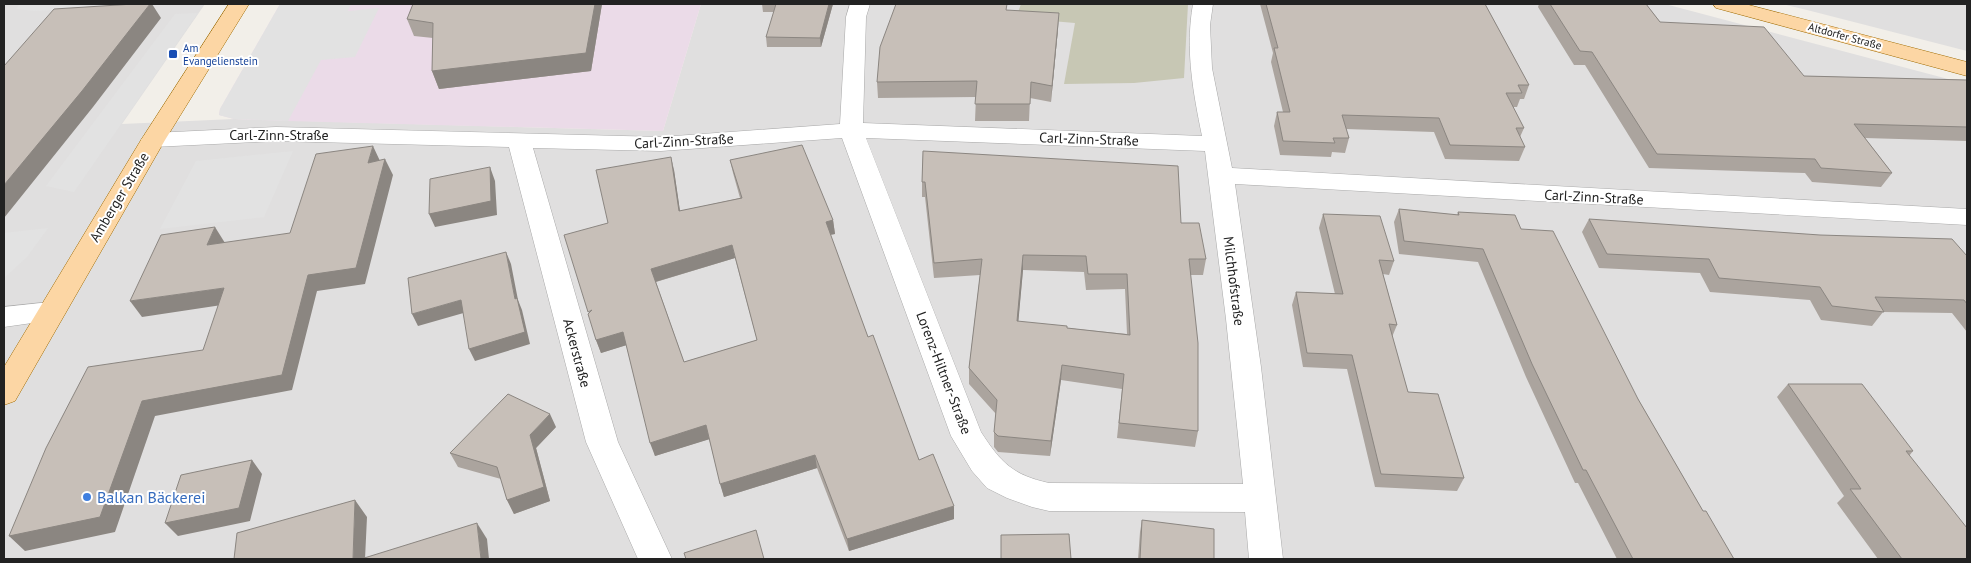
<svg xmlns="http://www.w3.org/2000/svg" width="1971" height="563" font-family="'PT Sans',sans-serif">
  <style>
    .residential { fill: #e0dfdf }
    .industrial { fill: #ebdbe8 }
    .construction { fill: #c7c7b4 }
    .parking { fill: #e2e2e2 }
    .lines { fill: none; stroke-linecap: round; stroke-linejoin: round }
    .minor-casing { stroke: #a9a9a9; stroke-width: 1 }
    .major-casing { stroke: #a06b00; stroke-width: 1 }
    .minor { fill: #fff; fill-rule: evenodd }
    .major { fill: #fcd6a4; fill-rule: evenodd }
    .wall { fill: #aba49e; fill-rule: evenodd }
    .shaded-wall { fill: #8b8681 }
    .building { fill: #c7bfb8; stroke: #8b8681; fill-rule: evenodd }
    .transit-dot { fill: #1a4fb4; stroke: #fff; stroke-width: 2 }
    .shop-dot { fill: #3f7fe0; stroke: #fff; stroke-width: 2 }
    .labels { text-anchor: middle; stroke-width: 4; stroke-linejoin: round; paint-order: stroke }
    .far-street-label { font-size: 11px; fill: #222; stroke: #fff }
    .far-transit-label { font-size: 11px; fill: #164399; stroke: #fff; text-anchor: start }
    .street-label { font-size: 14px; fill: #222; stroke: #fff }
    .near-shop-label { font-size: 16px; fill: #366cbe; stroke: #fff; text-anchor: start }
  </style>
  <rect width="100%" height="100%" fill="#f2efe9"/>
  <!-- residential -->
  <path class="residential" d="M4 4H205L122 124 234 119 663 131 701 4H1665L1967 84V559H4Z
    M1782 4H1967V51L1807 10Z"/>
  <!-- industrial -->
  <path class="industrial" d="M280 4H701L663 131 288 121 234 119 219 115 220 109Z"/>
  <!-- construction -->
  <path class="construction" d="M1021 4H1188L1184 78 1134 83 1064 84 1075 23 1016 18Z"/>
  <!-- parking -->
  <path class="parking" d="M20 4H197L34 11 16 9Z
    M280 4H351L348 11 379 8 355 57 321 60 288 121 234 119 219 115 220 109Z
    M198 13 74 192 46 186 175 14Z
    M293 151 264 217 160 229 196 161Z
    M48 228 27 257 4 278V233Z"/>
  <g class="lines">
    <!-- minor casing -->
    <g class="minor-casing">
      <path id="minor" d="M850 4H870L866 17 863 123 1202 136C1193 92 1185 49 1193 4H1213L1210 25 1212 68 1232 168 1967 209V225L1235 184 1261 367 1283 559H1249L1245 512 1049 511 1032 507 1007 498 987 488 972 471 951 436 842 138 661 151 533 148 618 442 672 559H638L586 442 509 147 276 141 153 147 145 145 141 140 145 135 153 133 276 127 661 137 840 124 846 17ZM866 138 1205 151 1226 319 1243 484 1049 483C1013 475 1001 463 981 432Z
        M50 302 60 305 64 312 60 319 4 327V307Z"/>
    </g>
    <!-- major casing -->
    <g class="major-casing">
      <path id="major" d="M229 4H249L165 140 15 401 4 405V367L141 140Z
        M1713 4H1745L1967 62V76L1716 8Z"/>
    </g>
    <!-- minor -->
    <use href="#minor" class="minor"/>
    <!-- major -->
    <use href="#major" class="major"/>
  </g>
  <!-- wall -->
  <path class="wall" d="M413 4H602L591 71 439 89 432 71 433 38 414 36 407 19Z
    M762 4H833L821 47H767L766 37 774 12H763Z
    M1260 4H1485L1529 85 1524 99H1520L1517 107H1513L1524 128 1520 137 1525 147 1519 161 1445 159 1434 132 1346 129 1349 138 1345 153 1332 152 1331 157 1280 155 1274 126 1277 112H1283L1271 62 1273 53Z
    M1539 4H1646L1660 22 1804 76 1967 80V141L1865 138 1892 173 1881 187 1812 182 1805 173 1649 168 1585 65H1574L1538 7Z
    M1007 10 1058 29 1051 102 1030 98 1029 121H975L976 97 878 98 877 82Z
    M923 151 1181 223 1206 259 1203 275H1190L1198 431 1195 447 1117 438 1122 389 1061 380 1050 456 998 452 994 447V432L996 414 969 384V368L980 275 934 278 925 197H922V182ZM1023 270 1084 272 1086 290 1125 289 1127 334 1067 328 1018 322Z
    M730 160 833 220 835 234 830 235 868 337 919 460 954 519 849 551 817 468 724 497 709 439 655 456 626 345 601 353 596 340 608 223 674 170 680 211 740 198 733 173ZM735 258 757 340 684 362 656 282Z
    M1399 209 1457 215 1458 212 1521 229 1638 399 1703 511 1734 559H1617L1578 483H1575L1526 377 1478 262 1399 254 1394 222Z
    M1323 214 1394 261 1389 275 1383 274 1397 325 1392 337 1408 392 1464 478 1457 491 1375 487 1347 369 1303 367 1292 305 1296 292 1335 294 1319 228Z
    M1589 219 1967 256V332L1952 313 1883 312 1872 326 1821 320 1810 300 1710 292 1700 273 1599 268 1582 232Z
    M1788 384 1913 451 1909 456 1967 559H1878L1837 503 1844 496 1777 397Z
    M556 427 536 448 550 501 514 514 507 500 501 479 458 467 450 453Z
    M1142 520 1214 559H1138L1140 532Z"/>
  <!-- shaded-wall -->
  <path class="shaded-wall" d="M150 4H152L161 18 93 107 4 218V185Z
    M595 4H602L591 71 439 89 432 71Z
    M829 4H833L821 47 820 38Z
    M1059 13 1058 29 1051 102 1052 86Z
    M373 146 380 161 368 163Z
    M671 157 674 170 682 225 679 211Z
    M385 159 393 175 365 284 317 291 292 390 155 416 115 532 25 551 9 536 142 401 308 275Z
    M490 167 495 181 497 215 435 227 429 214Z
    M833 220 835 234 828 235 826 222Z
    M215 227 225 243 207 245Z
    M732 245 735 258 655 282 651 269Z
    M506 252 511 264 518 300 522 310 530 344 475 361 469 349 515 299Z
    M1023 255V270L1017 337V321Z
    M224 288 235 303 142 317 130 301Z
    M461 300 467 312 418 326 412 314Z
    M623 332 627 345 601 353 596 340Z
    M1062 365 1061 380 1050 456 1051 441Z
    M550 414 556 427 536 448 550 501 514 514 507 500 530 435Z
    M706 425 710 439 655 456 650 443Z
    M815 455 817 468 724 497 720 484Z
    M252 460 262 474 250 521 178 536 165 523Z
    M355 500 367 517 365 559H353Z
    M954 506V519L849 551 847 539Z
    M477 523 487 539 489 559H481Z"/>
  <!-- building -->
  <path class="building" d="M134 4H150L82 91 4 185V66L54 9Z
    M413 4H595L586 53 432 71 433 23 407 19Z
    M776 4H829L820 38 766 37Z
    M896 4H1007L1006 10 1059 13 1052 86 1031 82 1030 104H975L977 81 877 82 880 47Z
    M1266 4H1485L1529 85H1518L1522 93H1506L1524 128H1516L1525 147 1450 145 1439 118 1342 115 1349 138H1333L1335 143 1283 141 1277 112H1290L1274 48H1278Z
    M1550 4H1646L1660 22 1764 27 1804 76 1967 80V127L1854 124 1892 173 1821 168 1815 159 1657 154 1592 52 1580 51Z
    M802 145 833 220 826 222 868 337 873 335 919 460 933 454 954 506 847 539 815 455 720 484 706 425 650 443 623 332 596 340 588 314 592 310 588 312 564 235 608 223 596 170 671 157 679 211 742 198 730 160ZM732 245 757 340 684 362 651 269Z
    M373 146 368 163 385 159 356 268 308 275 282 375 142 401 100 517 9 536 46 448 88 367 203 350 224 288 130 301 161 235 215 227 207 245 290 233 316 154Z
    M923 151 1178 166 1181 223H1199L1206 259H1189L1198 343V431L1119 423 1124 374 1062 365 1051 441 998 436 994 432 997 400 969 368 982 259 934 263 925 182H922ZM1023 255 1086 256 1088 274H1127L1130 335 1067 328V326L1017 321Z
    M490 167 491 201 429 214 430 179Z
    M1399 209 1459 215 1458 212 1515 215 1521 229 1553 231 1638 399 1703 511H1706L1734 559H1633L1586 470H1583L1532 364 1483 249 1404 241Z
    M1323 214 1380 216 1394 261 1379 260 1397 325 1389 324 1408 392 1438 394 1464 478 1381 474 1352 355 1307 353 1296 292 1343 294Z
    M1589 219 1820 235 1952 239 1967 256V304L1964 300 1875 297 1884 312 1832 306 1820 287 1719 278 1709 259 1607 254Z
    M506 252 515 299 517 298 525 332 469 349 461 300 412 314 408 278Z
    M1788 384H1862L1913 451H1906L1967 528V559H1902L1850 489H1861Z
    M508 394 550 414 530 435 544 487 507 500 497 467 450 453Z
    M252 460 239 508 165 523 181 475Z
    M355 500 353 559H234L237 533Z
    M1142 520 1214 529V559H1140Z
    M477 523 481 559H361Z
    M756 530 764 559H686L684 553Z
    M1069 534 1071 559H1001V535Z"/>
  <!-- markers -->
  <rect class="transit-dot" x="168" y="49" width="10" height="10" rx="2.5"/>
  <circle class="shop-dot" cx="87" cy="497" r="5"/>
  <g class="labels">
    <!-- far-street labels -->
    <g class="far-street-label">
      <text transform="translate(1845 36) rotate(15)" y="4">Altdorfer Straße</text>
    </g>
    <!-- far-transit labels -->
    <g class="far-transit-label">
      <text x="183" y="52">Am<tspan x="183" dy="13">Evangelienstein</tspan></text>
    </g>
    <!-- street labels -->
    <g class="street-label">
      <text x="279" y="140">Carl-Zinn-Straße</text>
      <text transform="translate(1089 139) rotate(2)" y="5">Carl-Zinn-Straße</text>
      <text transform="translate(684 141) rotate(-3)" y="5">Carl-Zinn-Straße</text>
      <text transform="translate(119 197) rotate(-59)" y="5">Amberger Straße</text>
      <text transform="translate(1594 197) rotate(3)" y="5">Carl-Zinn-Straße</text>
      <text transform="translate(1234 281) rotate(83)" y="5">Milchhofstraße</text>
      <text transform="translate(577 353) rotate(75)" y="5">Ackerstraße</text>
      <text transform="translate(944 373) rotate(69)" y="5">Lorenz-Hiltner-Straße</text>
    </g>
    <!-- near-shop labels -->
    <g class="near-shop-label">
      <text x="97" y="503">Balkan Bäckerei</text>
    </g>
  </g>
  <!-- border -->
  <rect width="1971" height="563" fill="none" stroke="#222222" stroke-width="10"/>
</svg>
